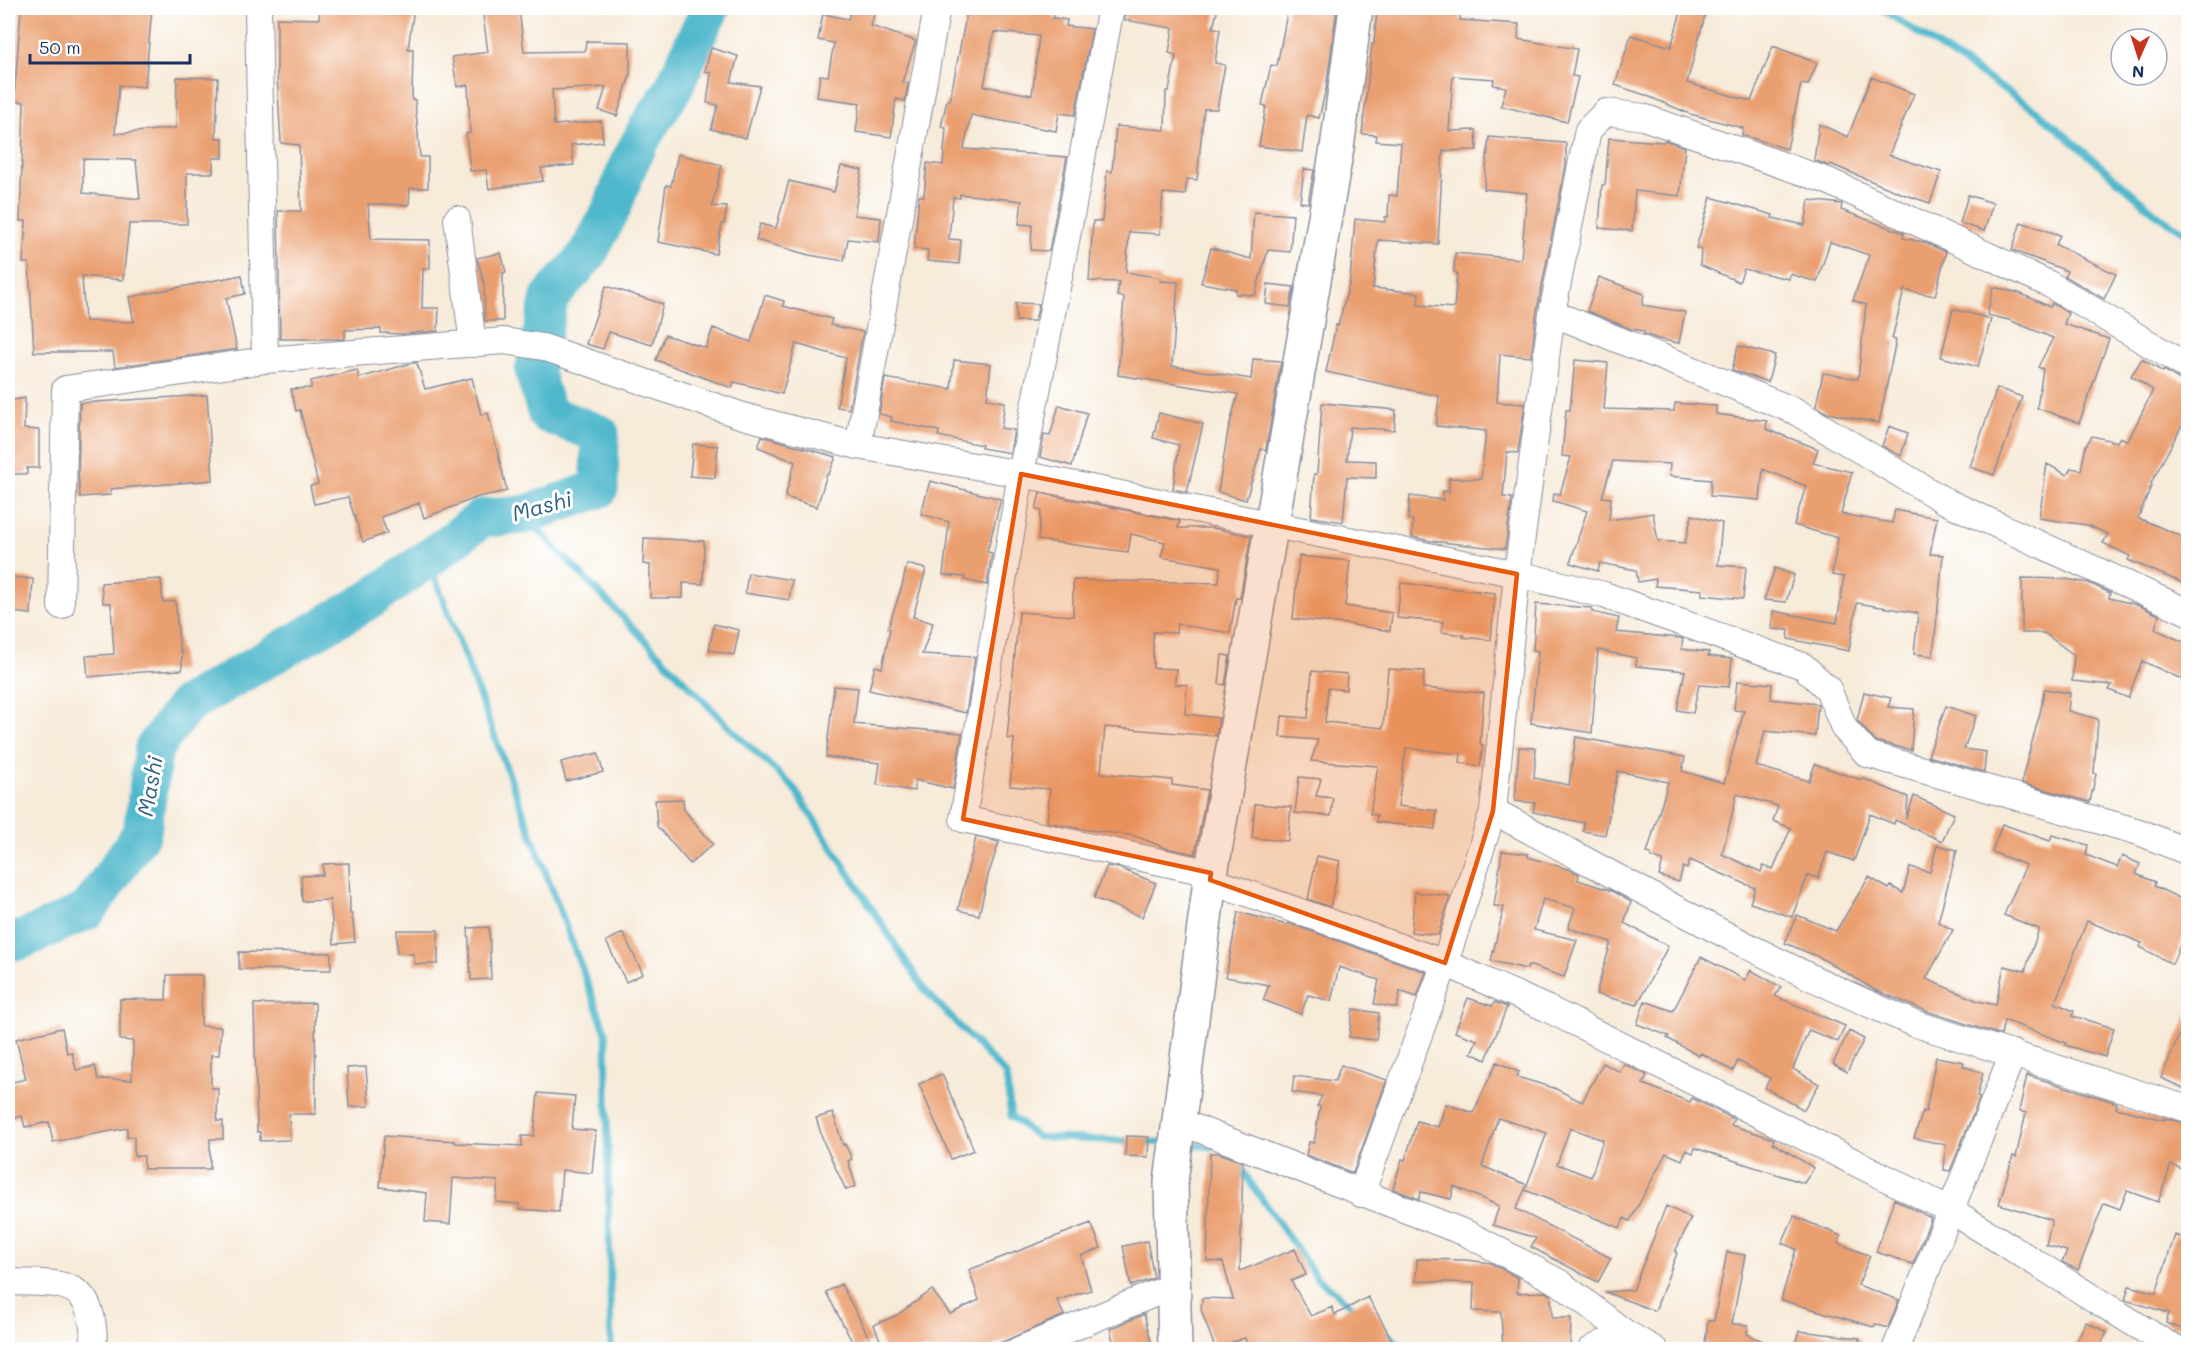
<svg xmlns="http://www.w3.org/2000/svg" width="2196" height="1357" font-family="Mali,sans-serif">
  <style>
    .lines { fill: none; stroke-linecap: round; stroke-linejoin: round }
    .stream { stroke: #4fb8cc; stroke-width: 7 }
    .river { stroke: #4fb8cc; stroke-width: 39 }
    .building { fill: #ea9f6f; fill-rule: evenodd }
    .street-casing { stroke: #898d9c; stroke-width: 28 }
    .secondary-casing { stroke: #898d9c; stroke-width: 36 }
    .street { stroke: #fff; stroke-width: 26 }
    .secondary { stroke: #fff; stroke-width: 33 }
    .marked { fill: #e8590c; fill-opacity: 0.2; stroke: #e8590c; stroke-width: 4.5; stroke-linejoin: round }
    .labels { text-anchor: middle; stroke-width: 6; stroke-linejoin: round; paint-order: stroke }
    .water-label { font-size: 22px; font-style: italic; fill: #2d5f84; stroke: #fff }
  </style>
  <rect width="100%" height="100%" fill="#fff"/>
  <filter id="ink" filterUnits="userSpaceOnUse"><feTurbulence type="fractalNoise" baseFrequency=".0167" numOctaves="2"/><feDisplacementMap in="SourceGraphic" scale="12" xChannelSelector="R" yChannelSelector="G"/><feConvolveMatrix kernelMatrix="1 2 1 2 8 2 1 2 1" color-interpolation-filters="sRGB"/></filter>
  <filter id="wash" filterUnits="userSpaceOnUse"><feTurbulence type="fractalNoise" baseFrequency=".008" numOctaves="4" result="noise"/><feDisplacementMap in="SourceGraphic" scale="24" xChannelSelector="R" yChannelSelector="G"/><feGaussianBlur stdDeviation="1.35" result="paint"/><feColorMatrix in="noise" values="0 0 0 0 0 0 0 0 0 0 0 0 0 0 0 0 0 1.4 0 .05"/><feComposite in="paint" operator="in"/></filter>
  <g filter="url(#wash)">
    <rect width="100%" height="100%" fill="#f7ebd9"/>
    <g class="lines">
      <!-- stream -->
      <path class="stream" d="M1880 8 2037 111 2159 216 2188 234
        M524 515 727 725 793 787 924 989 1006 1075 1011 1116 1037 1137 1166 1143
        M428 559 606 1033 611 1350
        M1183 1144 1211 1147
        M1227 1152 1230 1153 1317 1278 1358 1311
        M1383 1331 1407 1350"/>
      <!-- river -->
      <path class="river" d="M8 939 19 941 88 910 142 832 154 748 186 705 371 599 428 559 482 518 524 515 599 489 600 434 547 414 534 371 550 297 588 254 612 208 629 163 648 127 672 91 700 29 711 8"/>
    </g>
    <g id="blocks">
      <!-- building -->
      <path class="building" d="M21 8H152L145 87 119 85 115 134 176 128 177 77 218 78 216 138H223V158H213V173H187V224H129L123 280 82 276 85 321 134 322 129 297 242 275 245 294 226 298 237 349 115 367 113 352H34L29 263H23L26 221H20L24 102 14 101ZM83 159 136 160 140 199 83 193Z
        M320 8H414L408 49H413L412 100H415L420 157H428V188H410L409 205 368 204 371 239 430 240V269H423L422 308H439L438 331 403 334 381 333V329L345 330V339H280L278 211H301L299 145 281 143 277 75V18L319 19Z
        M482 8H519L524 52 585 51 586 41 630 42V75L617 116 599 110 606 87 552 90 554 125 601 121 603 142 571 145 574 165 541 168 543 181 489 189 486 170 470 171 466 134 470 133 468 85 457 87 452 57 488 52Z
        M852 8H876L871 26 916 41 902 82 908 83 905 101 896 99 891 137 856 132 860 103 817 97 820 75 828 76 834 43 818 40 823 14 848 19Z
        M984 8H1055L1053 18 1067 20 1066 26 1092 29 1075 115 1059 113 1056 131 971 115 964 149 1067 157 1049 251 1031 250 1032 225 1019 224 1022 201 960 194V198L953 197 949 239 961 240 959 264 927 261 928 250 914 249 919 196H924L927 163 943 165 946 128 941 127 947 100H950L967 11 983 12ZM994 32 1039 36 1032 95 984 86Z
        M1126 8H1218L1213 28 1220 29 1215 63 1225 65 1217 109H1204L1197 180 1187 179 1185 195 1163 193 1160 234 1129 232 1126 272 1161 278 1160 281 1178 282 1172 366 1251 379 1253 359 1281 361 1266 450 1261 449 1246 500 1218 492 1228 431 1238 394 1118 375 1124 297 1117 296 1119 282 1089 281 1093 221H1102L1107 171 1112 172 1116 126 1165 130 1166 91H1169L1176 55 1169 53 1173 28 1124 20Z
        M1288 8H1337L1326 89 1319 118 1307 115 1302 152 1259 146 1266 106 1262 105 1271 65 1277 66Z
        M1377 8H1461L1460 20 1519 24 1518 39 1577 49 1572 76 1578 77 1567 122 1501 106 1506 87 1493 85 1494 79 1453 76 1449 131 1476 130 1477 150 1443 151 1438 244 1378 240 1373 288 1419 293 1418 305 1454 308 1457 273 1454 272 1455 253 1521 259 1527 193 1484 189 1489 137 1566 143V165L1537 310 1531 357 1500 354 1497 402 1525 404 1518 453 1507 452 1503 497 1512 498 1505 549 1431 541 1412 537 1413 520 1408 519 1410 496 1443 500V491L1449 492V478L1481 479 1486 431 1436 426 1439 396 1326 372 1336 325 1338 326 1350 280 1355 219 1385 222V217H1388L1389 195 1397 196 1401 143 1376 141 1377 135 1362 134 1372 44H1374Z
        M1682 8H1707L1687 83 1751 101 1773 46 1817 63 1808 85 1801 84 1787 149 1742 135 1743 128 1690 114 1645 95 1615 85 1631 35 1671 47Z
        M711 48 738 56 731 82 760 86 746 138 711 129 718 105 707 103 711 73 705 71Z
        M1871 77 1914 94 1889 155 1941 172 1930 203 1903 194 1830 164 1829 166 1814 160 1819 124 1848 137Z
        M1609 138 1663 142 1665 140 1685 147 1680 196 1635 191 1632 231 1599 228 1602 185H1605Z
        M678 154 722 165 712 206 727 207 724 224H722L716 254 658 242 666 185 671 186Z
        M841 166 862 170 854 215 881 218 879 242 848 239 844 261 809 255 756 240 760 224 776 228 789 181 834 192Z
        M1304 169 1314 170 1308 203 1300 202Z
        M1968 195 1993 203 1984 231 1960 223Z
        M1711 197 1773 215 1772 218 1805 225 1809 200 1842 204 1841 210 1904 233 1903 238 1924 242 1946 252 1935 296 1904 290 1892 339 1896 340 1879 423 1827 413 1816 406 1823 373 1858 379 1866 305 1853 300 1869 255 1830 242 1817 282 1790 274 1789 279 1744 269 1739 282 1700 265 1701 249 1696 248Z
        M1254 212 1293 215 1290 252 1268 250 1255 295 1236 294V289L1201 283 1211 248 1251 259Z
        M2021 222 2060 235 2056 245 2116 274 2104 299 2065 276 2067 271 2012 250Z
        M501 253 506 272 503 273V321H485L484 283 477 258Z
        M1599 277 1644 294 1642 305 1685 312 1679 343 1658 339 1644 334V331L1631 329 1587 311Z
        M1268 284 1294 287 1290 307 1266 304Z
        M606 286 663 304 652 345 609 332 603 349 586 344Z
        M1993 287 2019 293 2050 307 2052 303 2068 313 2064 324 2109 339 2079 423 2037 408 2043 369 2038 367 2053 338 2009 320 1987 315Z
        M765 295 784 301 783 306 832 319 830 325 863 332 849 409 837 407 846 358 796 344 782 394 734 382 732 388 656 360 665 335 706 348 713 328 751 342Z
        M1016 303 1039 304 1035 321H1016Z
        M1953 309 1991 319 1978 367 1941 357Z
        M1738 346 1775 355 1768 382 1732 370Z
        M2142 359 2163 372 2164 370 2180 380 2188 382V414L2151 483 2152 484 2138 518 2188 539V585L2128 560 2130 556 2103 543 2108 534 2087 525 2039 518 2047 464 2067 475 2071 468 2081 470 2086 445 2092 436 2117 442 2120 437 2128 441 2153 390 2131 376Z
        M954 360 991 364 987 399 1005 402 1001 428 1014 430 1010 453 981 448 982 445 938 436 939 431 891 421 892 417 879 414 885 378 951 389Z
        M1575 360 1608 363 1604 409 1674 411 1675 403 1716 406V414L1767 421 1766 429 1818 449 1813 463 1852 472 1841 514 1892 523 1895 510 1937 518 1930 554 1943 555 1933 656 1914 654 1918 613 1857 603 1849 651 1788 639 1789 630 1772 629 1773 611 1837 623 1844 577 1832 575 1838 538 1794 525 1806 486 1763 469 1760 500 1710 496 1711 480 1669 476 1670 464 1613 461 1602 497 1611 498 1609 520 1653 513 1658 541 1685 543 1692 515 1722 523 1718 565 1746 567 1743 599 1702 595V590L1655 586 1656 579 1638 582 1636 570 1600 563 1598 571 1570 563 1587 511 1553 501 1554 493 1560 494 1571 457 1562 456 1566 410H1570Z
        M412 363H417L425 389 472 378 481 415 488 413 507 491 478 497 424 518 419 503 381 517 387 533 363 542 348 497 314 504 310 486 318 484 300 410 296 411 291 389 311 388V381L357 370 359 378Z
        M1997 388 2022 397 1994 475 1970 467Z
        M207 395 213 480 110 489 111 495 80 497 78 472 80 403Z
        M25 398 24 429 39 430V468H27V474H8V401Z
        M1322 403 1396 410 1394 430 1350 427 1347 460 1376 461V478L1347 477 1343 522 1311 517 1314 474H1317Z
        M1059 405 1087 413 1072 466 1040 457 1044 435 1050 436Z
        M1159 413 1203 424 1187 492 1173 489 1179 445 1153 438Z
        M1889 426 1908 433 1901 456 1882 446Z
        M762 436 836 457 829 474H827L817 507 785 497 795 462 758 447Z
        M693 444 718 446 715 478 690 476Z
        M930 481 1001 499 987 552 992 553 987 585 965 580V577L943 575 949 522 921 514Z
        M1040 493 1180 521 1178 528H1212L1251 536 1240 598H1236L1230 633 1177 624 1176 633 1153 632V668L1176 669 1175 684 1187 685 1185 714 1219 718 1216 736 1105 727 1101 773 1172 780V785L1207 790 1195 854 1166 848 1135 836 1081 829 1047 822 1050 789 1010 786 1014 739 1007 738 1019 612 1073 616V580L1219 583 1220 567 1161 557 1165 542 1131 534 1128 552 1038 540 1041 511 1036 509Z
        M644 538 704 541 703 584 683 583V598H650V565L643 564Z
        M1299 556 1350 561 1345 606 1392 613 1390 631 1347 624 1293 619Z
        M907 564 926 569 913 617 933 623 922 654 975 657 966 713 869 690 875 666 882 668 890 629 888 628 902 586Z
        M1775 568 1794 575 1786 602 1764 600Z
        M748 573 792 580 789 600 745 593Z
        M8 577 33 579 31 614 8 612Z
        M2022 578 2065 579 2089 583 2110 593 2109 598 2138 605 2159 615 2155 629 2188 644V682L2142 661 2128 698 2109 690 2112 685 2072 681 2074 655 2044 633H2022Z
        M161 579 163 602 175 601 180 651H182V670L142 672 88 677 86 656 114 654 111 603H103L101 583Z
        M1401 583 1495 593 1491 640 1463 637 1464 635 1442 632 1443 622 1397 618Z
        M1536 604 1592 608V612L1619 618 1616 632 1680 638 1683 639 1681 649 1709 652 1708 656 1732 659 1729 687 1699 685 1693 713 1677 710 1685 671 1636 666 1637 658 1598 650 1592 733 1531 723 1538 651 1533 650Z
        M714 624 739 630 734 655 709 650Z
        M1222 655 1230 656 1225 685 1219 684Z
        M1388 669 1424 671 1423 688 1484 693 1480 744 1483 745 1480 766 1460 763 1461 754 1406 748 1398 806 1437 811 1435 829 1376 822 1377 815 1370 814 1378 766 1311 761 1318 740 1280 737 1282 716 1308 718 1312 671 1347 674 1346 690 1328 688 1325 722 1383 728Z
        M1737 681 1772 684 1771 699 1818 704 1815 736 1765 731 1756 766 1809 781 1815 764 1861 780 1862 778 1908 797 1906 819 1914 796 1954 814 1942 841 1895 820 1894 824 1870 814 1854 861 1827 852 1818 878 1808 875 1792 917 1750 903 1755 888 1690 860 1687 869 1683 867 1679 882 1659 876 1663 861 1651 857V854L1647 853 1668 782 1618 771 1605 835 1583 831 1584 823 1533 812 1535 803 1515 801 1519 747 1536 748 1534 778 1569 785 1576 737 1685 757 1682 771 1724 783 1744 711 1734 710ZM1737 794 1778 806 1773 821 1791 828 1773 869 1763 866 1761 872 1722 854Z
        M834 686 858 688 854 724 962 733 953 789 915 780 914 791 877 785 880 763 826 757Z
        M2044 689 2070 693 2068 711 2098 719 2094 773 2096 774 2090 802 2021 783 2041 709Z
        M1864 692 1891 698 1888 707 1914 709 1911 750 1875 741 1857 720Z
        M1946 706 1976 716 1964 749 1986 752 1984 772 1928 756Z
        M598 753 603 772 566 781 561 762Z
        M1299 777 1321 779 1316 796 1333 798 1331 816 1295 813Z
        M683 799 684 810 713 844 690 864 657 826 655 800Z
        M1255 804 1291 807 1288 841 1252 838Z
        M2002 824 2050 841 2052 835 2088 845 2086 855 2117 867 2122 856 2140 864 2136 874 2155 882 2154 886 2188 902V927L2172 964 2140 947 2142 943 2087 921 2055 1003 2074 1011 2072 1016 2114 1028 2105 1057 2065 1045 2066 1043 2004 1020 2001 1035 1926 1011 1875 990 1821 958 1785 943 1797 915 1836 931 1869 877 1889 889 1891 886 1903 893 1910 867 1930 872 1937 845 1957 850 1938 922 1953 930 1926 979 1978 1001 1996 1005 2004 966 2025 971 2039 929 2004 915 2026 865 1992 852Z
        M976 837 999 842 988 876 979 915 958 910Z
        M1502 851 1528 854V857L1571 870 1579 874 1578 880 1612 891 1631 902 1624 923 1668 946 1637 1005 1596 994 1611 942 1568 928 1575 908 1543 899 1534 930 1577 940 1564 977 1528 965 1527 969 1491 961 1504 907 1494 906Z
        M1317 856 1340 861 1330 907 1308 899Z
        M349 863 350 914H352L355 942 334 944 330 900 302 901 301 876 323 875V864Z
        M1107 866 1119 868 1156 883 1142 917 1094 898Z
        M1415 892 1450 896 1438 935 1411 932Z
        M1238 912 1287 925 1288 923 1426 972 1417 997 1400 991 1397 1008 1374 1004 1379 980 1339 967 1331 1001 1308 995 1301 1014 1263 1000 1269 985 1226 977Z
        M489 927 491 979 471 980 468 928Z
        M397 930H438V964H414V954L397 953Z
        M623 933 643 974 626 982 606 941Z
        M239 952 331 953V970L239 969Z
        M1701 957 1745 980 1751 970 1781 987 1775 996 1845 1026 1838 1042 1809 1030 1793 1069 1819 1084 1804 1110 1765 1088 1770 1078 1738 1061 1733 1071 1701 1053 1699 1056 1667 1038 1669 1036 1637 1024 1645 1001 1673 1011Z
        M167 975H202L201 1026 221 1027 219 1055H211V1088H218L217 1121H223V1139H210V1169H144V1156H134V1137H127V1128L53 1142 49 1122 25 1127 22 1116 8 1119V1083L26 1079 16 1039 62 1028 67 1053 72 1052 76 1070 95 1066 98 1079 132 1080 133 1041 120 1040V999L166 1000Z
        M1468 998 1492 1006 1495 1002 1507 1007 1486 1060 1471 1053 1477 1040 1455 1032Z
        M315 1003 316 1114H289L290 1140 260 1141V1132H257L254 1004Z
        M1353 1009 1379 1013 1376 1040 1349 1037Z
        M2188 1014V1090L2161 1078Z
        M1849 1031 1864 1039 1847 1072 1833 1064Z
        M1936 1057 1964 1062 1963 1066 1983 1073 1977 1096 1980 1097 1950 1171 1944 1170 1946 1145 1914 1138 1923 1111 1926 1112Z
        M1497 1062 1519 1072 1517 1077 1554 1088 1582 1102 1603 1063 1620 1072 1624 1064 1647 1075 1643 1084 1690 1102 1692 1098 1734 1119 1731 1125 1774 1139 1773 1143 1814 1168 1804 1183 1695 1148 1693 1153 1686 1150 1682 1160 1666 1153 1630 1221 1624 1218 1620 1228 1525 1190 1547 1133 1498 1118 1482 1166 1527 1185 1516 1209 1611 1258 1598 1282 1531 1247 1536 1238 1493 1225 1499 1206 1454 1186 1451 1199 1421 1192 1419 1199 1393 1189 1402 1159 1405 1160 1417 1121 1438 1127 1446 1104 1473 1113ZM1570 1128 1603 1140 1591 1177 1557 1164Z
        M1341 1065 1387 1080 1353 1173 1306 1155 1309 1142 1314 1143 1320 1107 1317 1106 1322 1096 1292 1092 1294 1076 1335 1081Z
        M366 1067 369 1106 349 1107 347 1068Z
        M942 1074 974 1150 951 1159 919 1084Z
        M2027 1075 2117 1103 2116 1108 2164 1120V1118L2188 1124V1171L2171 1165 2158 1202 2127 1191 2120 1209 2104 1203 2078 1270 2062 1262 2067 1251 2046 1245 2052 1220 1999 1204 2013 1156 2016 1157 2026 1113 2019 1111Z
        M538 1093 575 1096 572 1129 596 1131 592 1173 562 1170 559 1212 519 1209V1204L496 1202 498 1181 453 1178 450 1224 425 1222 427 1193 380 1187 384 1136 455 1141V1143L522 1146V1136H534Z
        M833 1113 843 1145 845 1144 852 1159 848 1161 856 1186 846 1190 824 1143 816 1118Z
        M1126 1136 1149 1137 1148 1157 1125 1156Z
        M1210 1153H1219L1243 1162 1240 1271 1295 1249 1306 1275 1291 1281 1311 1316 1332 1307 1335 1315 1368 1297 1398 1350H1249L1245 1338 1215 1348 1201 1310 1202 1298 1233 1299 1223 1262 1207 1261Z
        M1894 1199 1931 1218 1913 1264 1876 1252Z
        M1666 1206 1691 1218 1675 1252 1677 1253 1655 1311 1605 1292 1633 1290Z
        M1794 1216 1841 1236 1838 1243 1870 1256 1858 1285 1899 1300 1888 1328 1875 1324 1874 1327 1781 1300 1796 1249 1782 1243Z
        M1091 1223 1101 1248 1081 1256 1091 1290 1057 1300 1064 1315 984 1350H884L874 1325 897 1315 932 1290 950 1314 979 1300 969 1270Z
        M2175 1235 2188 1240V1320L2185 1330 2166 1323 2169 1313 2125 1300 2129 1286 2156 1293Z
        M1147 1241 1154 1278 1131 1286 1123 1246Z
        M1727 1252 1745 1255 1732 1324 1748 1325 1747 1334 1783 1350H1704L1708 1321H1714Z
        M1417 1259 1466 1260 1491 1263 1518 1278 1517 1293 1545 1292 1551 1295 1552 1318H1571L1570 1350H1503L1501 1312 1473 1311 1474 1283 1416 1281Z
        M841 1284 871 1341 856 1349 826 1292Z
        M1144 1314 1151 1341 1115 1350 1110 1329Z
        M2086 1322 2107 1332 2098 1350H2072Z
        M1799 1331 1860 1338V1350H1793Z"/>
    </g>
  </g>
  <g filter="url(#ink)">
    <use href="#blocks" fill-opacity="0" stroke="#898d9c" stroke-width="1.5"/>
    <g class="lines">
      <!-- street casing -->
      <g class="street-casing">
        <path id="street" d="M258 8 265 360
          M1111 8 1021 474 963 819 1211 873
          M457 219 473 344
          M1552 313 1795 411 1945 501 2188 612
          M858 446 937 8
          M61 606 65 389 265 360 504 341 543 347 743 416 858 446 1021 474 1517 574 1604 595 1803 666 1828 689 1844 728 1867 754 2139 832 2188 852
          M1493 811C1632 884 1770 964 1916 1024L2188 1109
          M1210 880 1445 963 1548 1009 1952 1211 2177 1350
          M1178 1121 1468 1234 1560 1283 1624 1332 1655 1350
          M1361 1194 1445 963 1493 811 1517 574 1552 313 1588 130 1606 112 1643 117 1828 181 2049 284 2188 367
          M8 1282C66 1283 95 1279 94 1350
          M1019 1350 1173 1286
          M1591 1350 1624 1332
          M1895 1350 2013 1053"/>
      </g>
      <!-- secondary casing -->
      <g class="secondary-casing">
        <path id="secondary" d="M1175 1350 1171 1182 1210 880 1337 148 1356 8"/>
      </g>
      <!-- street -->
      <use href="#street" class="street"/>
      <!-- secondary -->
      <use href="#secondary" class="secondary"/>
    </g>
  </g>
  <!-- marked area -->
  <path class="marked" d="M1021 474 1517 574 1493 811 1445 963 1210 880 1211 873 963 819Z"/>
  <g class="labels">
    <!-- water labels -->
    <g class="water-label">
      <text transform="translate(542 506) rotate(-15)" y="8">Mashi</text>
      <text transform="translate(150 786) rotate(-80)" y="8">Mashi</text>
    </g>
  </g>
  <!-- margin -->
  <rect width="2196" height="1357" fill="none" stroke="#fff" stroke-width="30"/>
  <!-- north arrow -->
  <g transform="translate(2139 57) rotate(183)"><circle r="28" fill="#ffffff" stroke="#a4acbf" stroke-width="1.5"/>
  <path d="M0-4.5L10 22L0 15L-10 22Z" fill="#c8321e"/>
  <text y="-9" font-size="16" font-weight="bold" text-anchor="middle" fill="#1b2f5e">N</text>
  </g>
  <!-- scale -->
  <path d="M30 54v9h160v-9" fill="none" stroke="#1b2f5e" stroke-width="3"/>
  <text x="39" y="54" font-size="18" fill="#1b2f5e" stroke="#ffffff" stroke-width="4.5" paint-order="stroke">50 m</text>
</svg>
